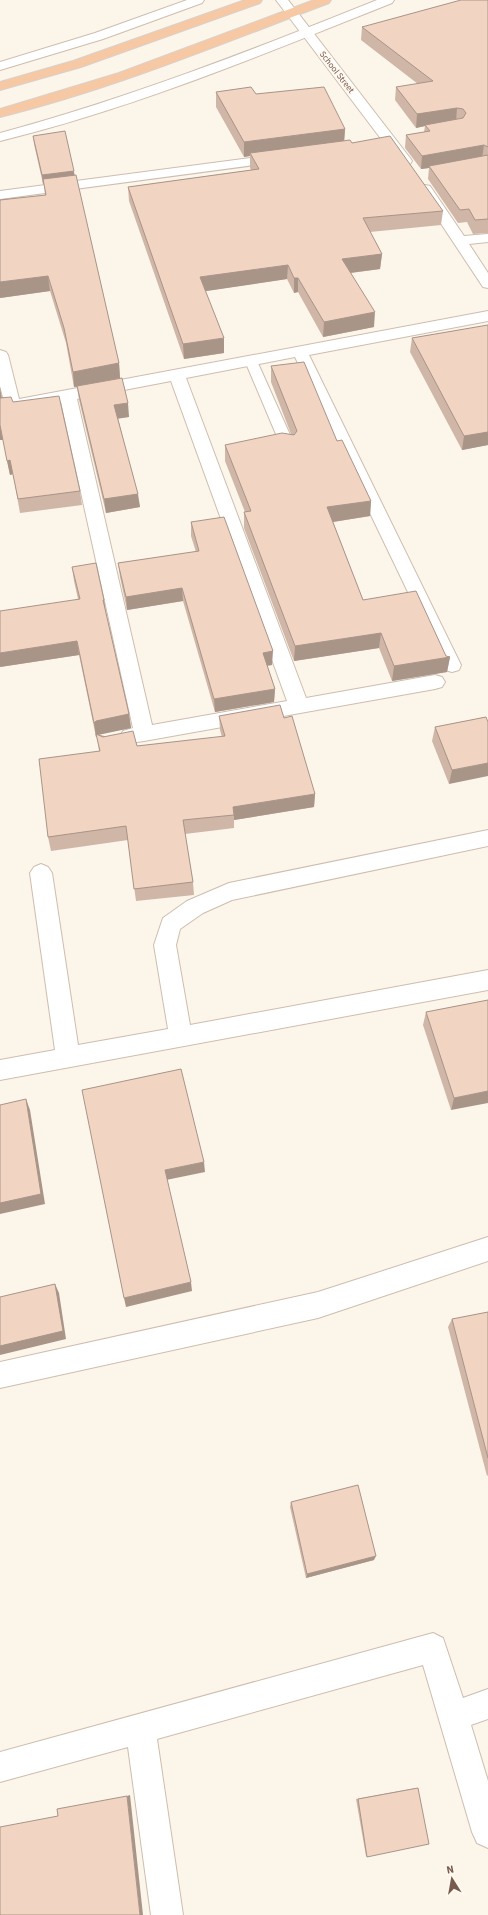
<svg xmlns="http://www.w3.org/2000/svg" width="488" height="1915" font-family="'Source Sans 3',sans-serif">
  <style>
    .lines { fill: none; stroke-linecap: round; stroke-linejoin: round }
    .service-casing { stroke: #cebdaf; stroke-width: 2 }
    .minor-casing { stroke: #cebdaf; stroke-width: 2 }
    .tertiary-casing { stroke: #cebdaf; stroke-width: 2 }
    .trunk-casing { stroke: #d9d1cd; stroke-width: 2 }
    .service { fill: #fff; fill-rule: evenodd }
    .minor { fill: #fff; fill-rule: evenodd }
    .tertiary { fill: #fff; fill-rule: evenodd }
    .trunk { fill: #f6c8a4; fill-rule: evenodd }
    .wall { fill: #cfb6a7 }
    .shaded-wall { fill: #a99488 }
    .building { fill: #f1d4c2; stroke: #a99488 }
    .labels { text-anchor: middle; stroke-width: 4; stroke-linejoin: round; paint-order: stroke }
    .far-street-label { font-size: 9px; fill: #775c4d; stroke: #fff9f1 }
  </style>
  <rect width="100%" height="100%" fill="#fcf5ea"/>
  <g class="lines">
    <!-- service casing -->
    <g class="service-casing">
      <path id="service" d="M251 357 256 358 257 361 295 446 293 449H283L281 446 245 361 246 358Z"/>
    </g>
    <!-- minor casing -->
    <g class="minor-casing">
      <path id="minor" d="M276 0H288L410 158 412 161 410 164H400Z
        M280 154 285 155 287 158 285 161 0 199V191Z
        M425 185 430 186 464 236 488 234V242L469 244 488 273V288L483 287 418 189 420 186Z
        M488 311V321L309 355 461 665 459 670 452 672 445 670 443 665 295 357 186 378 306 698 435 675 442 677 445 682 442 687 435 689 144 741 130 743 123 741 120 736 123 731 133 728 61 402 0 412V402L4 401 0 386V350L6 352 8 355 19 399ZM171 381 287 701 152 725 77 399Z
        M488 830V846L232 900 203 913 180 929 176 945 190 1025 488 970V990L0 1080V1060L55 1050 30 873 34 867 41 864 48 867 52 873 78 1045 168 1029 154 945 163 918 187 901 229 883Z
        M488 1237V1261L318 1318 0 1388V1362L318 1292Z
        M433 1633 443 1638 463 1698 488 1689V1719L471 1725 488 1781V1848L477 1843 472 1832 423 1665 157 1739 183 1915H151L128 1747 0 1782V1752Z"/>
    </g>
    <!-- tertiary casing -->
    <g class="tertiary-casing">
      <path id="tertiary" d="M187 0H204L202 3 103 39 0 70V62L95 33Z
        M377 0H394L392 3C264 54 135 108 0 141V133C129 98 253 50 377 0Z"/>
    </g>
    <!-- trunk casing -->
    <g class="trunk-casing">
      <path id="trunk" d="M245 0H262L260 3 81 67 0 90V82L73 61Z
        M314 0H331L329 3C221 44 113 89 0 117V109L119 73Z"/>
    </g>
    <!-- service -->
    <use href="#service" class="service"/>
    <!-- minor -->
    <use href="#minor" class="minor"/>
    <!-- tertiary -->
    <use href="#tertiary" class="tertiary"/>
    <!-- trunk -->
    <use href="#trunk" class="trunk"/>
  </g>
  <!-- wall -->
  <path class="wall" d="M488 0V233L473 234 467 222 458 223 428 179 429 168 421 169 405 148 406 135 424 132 425 126 416 128 395 100 396 87 418 84 361 40 362 27Z
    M216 92 256 94 345 129 344 141 352 143 443 211 441 225 370 232 382 254 380 269 351 273 374 327 323 337 298 292 294 293 287 279 205 291 224 353 184 359 129 201 128 187 251 170 250 168V156L244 157 216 107Z
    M33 136 75 175 119 363 120 378 129 417 118 418 140 507 106 513 79 400 77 387H74L66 343 50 291 0 298V200L45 195 44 184H43L34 144Z
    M488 325V445L462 450 410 352 412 338Z
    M271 366 337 441 371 501 370 516 333 522 363 600 446 656 450 657 447 672 392 681 379 648 294 661 244 528V512H245L225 461V445L291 434 271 382Z
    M0 388 2 398 13 402 80 491 82 505 20 513 13 474 10 475 3 440H0Z
    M191 522 272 665 267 666 275 689 274 702 215 712 183 601 127 610 120 577 118 563 196 552 191 536Z
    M72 567 106 613 129 714 131 728 98 734 137 746 222 737 220 730 219 716 284 718 315 794 314 807 234 820V828L185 834 193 882 194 895 136 901 128 840 51 851 48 837 99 751 97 736 96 737 79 655 0 667 78 599 74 581Z
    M486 717 449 784 432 741 435 727Z
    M488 1000 451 1110 423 1025 426 1012Z
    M488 1312V1475L487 1476 448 1327 452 1319Z
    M291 1502 374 1560 306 1578 290 1507Z
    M416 1788H418L367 1857 366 1856 356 1799Z"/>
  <!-- shaded-wall -->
  <path class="shaded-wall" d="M457 108 456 122 425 125V126L416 128 417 114Z
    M345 129 344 144 250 153V156L244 157V142Z
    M484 145 482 159 429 166V168L421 169 422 156Z
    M74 171 75 180 43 179 44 184H43L42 175Z
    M382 254 380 269 341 274 342 259Z
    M288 265 287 279 200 292V277Z
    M48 276 50 291 0 298V282Z
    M294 278H298V292L294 293Z
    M375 312 374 327 323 337 324 322Z
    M224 338V353L184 359 183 344Z
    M119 363 120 378 74 387 73 372Z
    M0 388 2 400 0 401Z
    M128 403 129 417 116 419 114 405Z
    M0 425 3 440H0Z
    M488 432V445L462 450 464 436Z
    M10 460 13 474 10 475 7 461Z
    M138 494 140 507 106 513 104 499Z
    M371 501 370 516 326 523 327 507Z
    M182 588 183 601 127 610 126 597Z
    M103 600H104L106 613Z
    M381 633 379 648 294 661 295 646Z
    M77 641 79 655 0 667V653Z
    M273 651 272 665 263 666V653Z
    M450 657 447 672 392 681 394 666Z
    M275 689 274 702 215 712 214 699Z
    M129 714 131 728 98 735 96 737 94 723 96 721Z
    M488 763V776L449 784 452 770Z
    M315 794 314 807 234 820V815L233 807Z
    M488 1091V1103L451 1110 454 1098Z
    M26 1099 30 1110 45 1204 0 1214V1203Z
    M204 1162 205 1172 166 1180 165 1170Z
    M191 1282 192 1291 126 1307 124 1298Z
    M55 1284 59 1293 66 1339 0 1355V1346Z
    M376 1556 374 1560 306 1578 307 1574Z
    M130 1795 143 1915H140L127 1796Z"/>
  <!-- building -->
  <path class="building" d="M461 0H488V147L484 145 422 156 406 135 430 131 425 125 463 118 466 113 463 109 457 108 417 114 396 87 433 81 362 27Z
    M251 87 256 94 324 87 345 129 244 142 216 92Z
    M65 131 74 171 42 175 33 136Z
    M390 136 443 211 363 218 382 254 342 259 375 312 324 322 298 278H294L288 265 200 277 224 338 183 344 128 187 259 169 250 153 350 140 352 143Z
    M488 155V219L475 220 469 209 460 210 429 166Z
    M76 175 119 363 73 372 64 328 48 276 0 282V200L46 195 43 179Z
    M488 325V432L464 436 412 338Z
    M304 362 337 441 342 440 371 501 327 507 363 600 416 591 446 656 450 657 394 666 381 633 295 646 244 512 251 511 225 445 282 433 294 435 297 431 271 366Z
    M122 378 128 403 114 405 138 494 104 499 77 386Z
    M59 396 80 491 18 499 10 460 7 461 0 425V398L11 397 13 402Z
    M224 517 273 651 263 653 275 689 214 699 182 588 126 597 118 563 199 551 191 522Z
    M96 563 104 600H103L129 714 96 721 94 723 77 641 0 653V611L80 599 72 567Z
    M280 705 284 718 292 716 315 794 233 807 234 815 183 820 193 882 134 889 126 826 48 837 39 759 100 751 96 734 103 737 133 731 137 746 225 736 219 716Z
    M486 717 488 722V763L452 770 435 727Z
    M488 1000V1091L454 1098 426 1012Z
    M181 1069 204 1162 165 1170 191 1282 124 1298 82 1090Z
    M26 1099 41 1194 0 1203V1105Z
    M55 1284 63 1331 0 1346V1297Z
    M488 1312V1458L452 1319Z
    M358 1485 376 1556 307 1574 291 1502Z
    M418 1788 429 1844 367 1857 358 1799Z
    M127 1796 140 1915H0V1827L58 1816 57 1809Z"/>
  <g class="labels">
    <!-- far-street labels -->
    <g class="far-street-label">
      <text transform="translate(337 72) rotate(52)" y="3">School Street</text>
    </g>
  </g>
  <!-- north arrow -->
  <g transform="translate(452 1879) rotate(349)" stroke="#fff9f1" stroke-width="3" paint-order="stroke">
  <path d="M0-3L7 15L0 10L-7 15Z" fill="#775c4d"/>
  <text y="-6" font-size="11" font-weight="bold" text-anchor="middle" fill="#775c4d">N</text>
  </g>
</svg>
